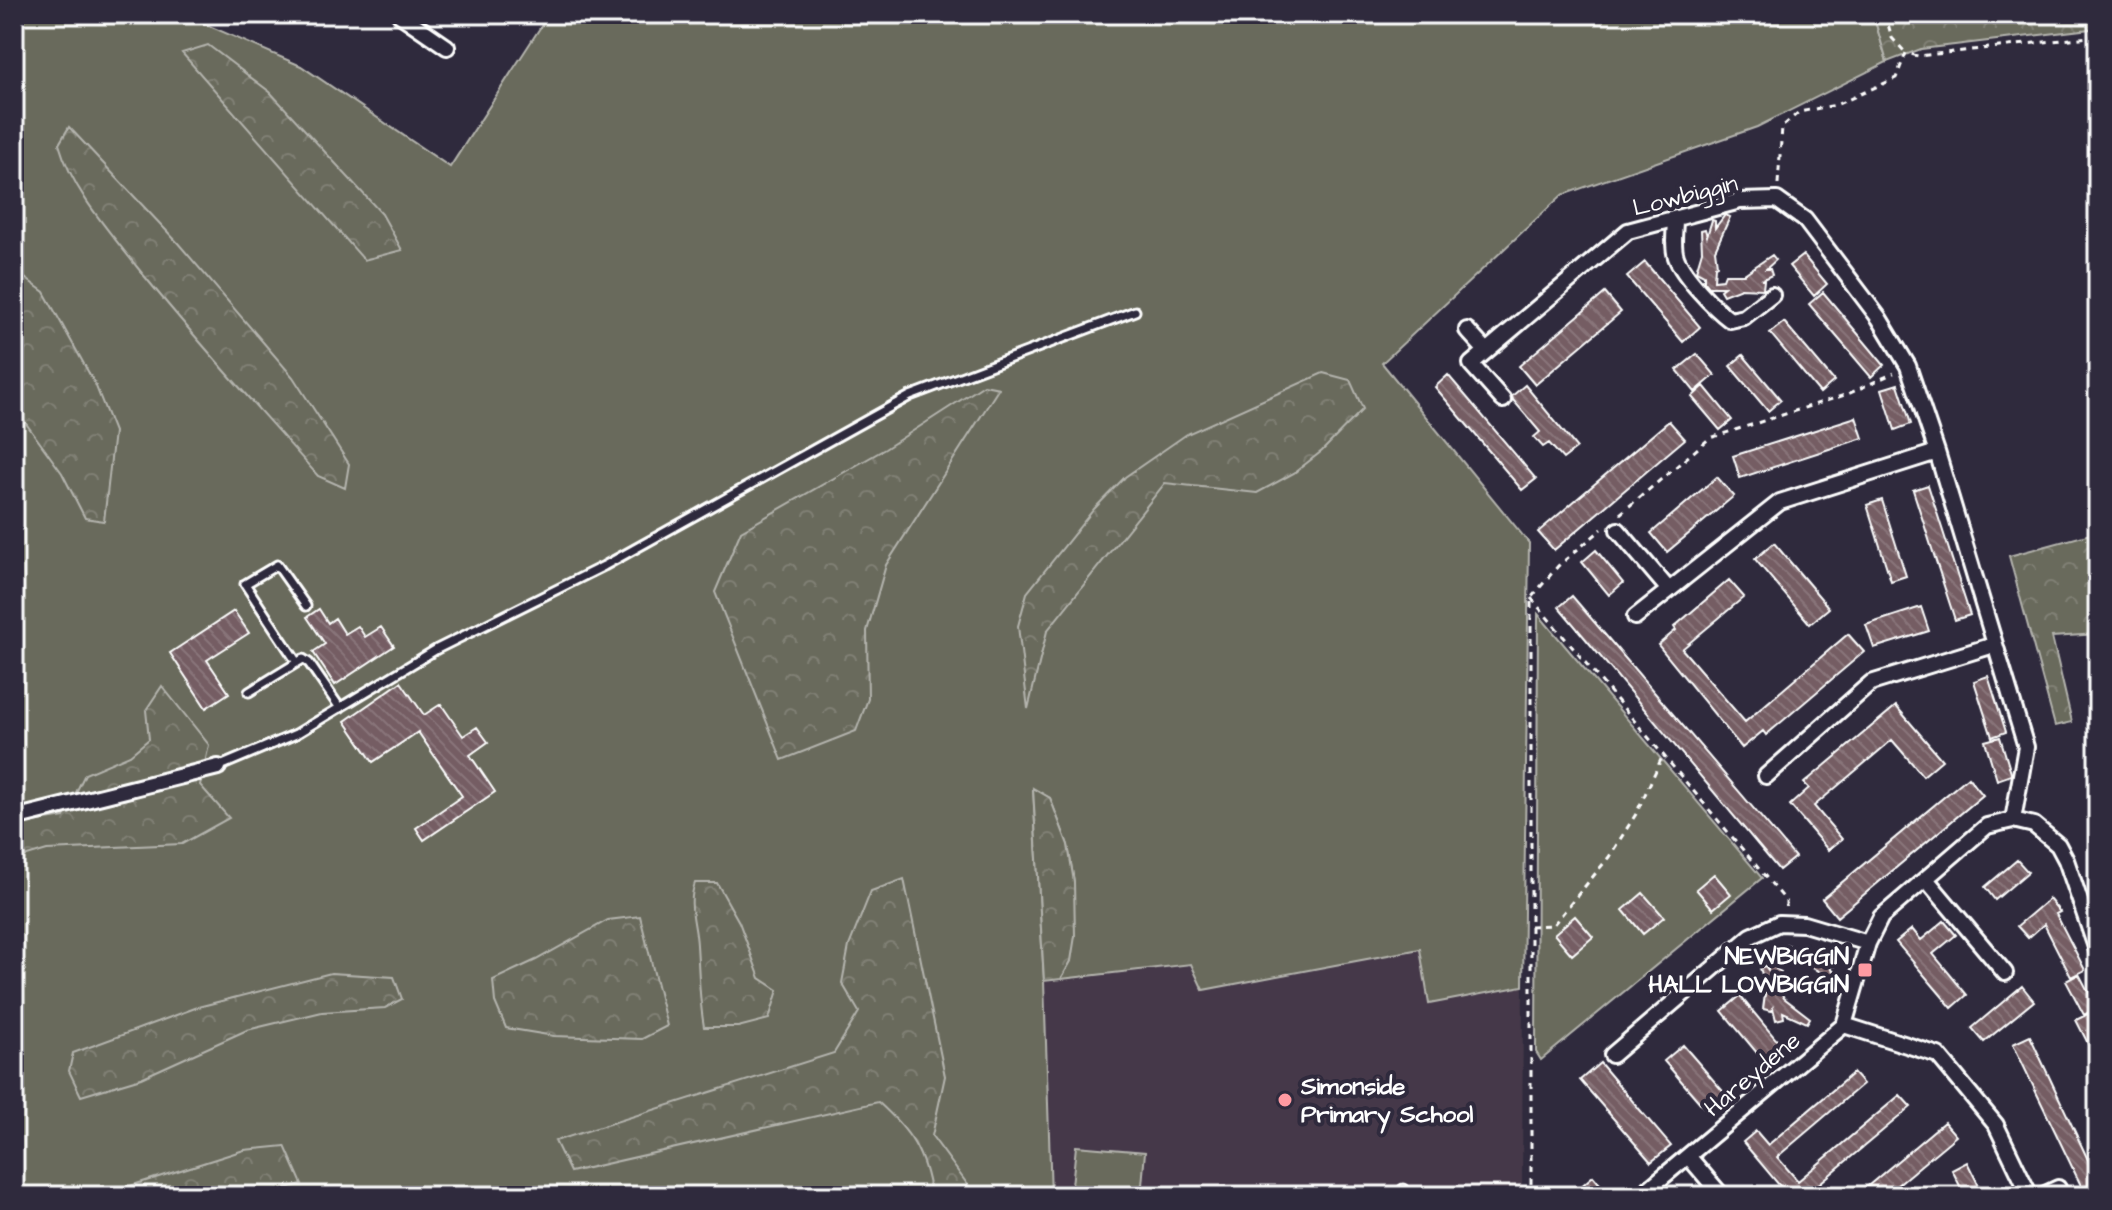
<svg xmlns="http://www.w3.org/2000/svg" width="2112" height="1210" font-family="'Architects Daughter',sans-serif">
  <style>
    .built { fill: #443948 }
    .green { fill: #696a5c; stroke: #b4b4ae; stroke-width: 2 }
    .forest { fill: url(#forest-crowns); stroke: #b4b4ae; stroke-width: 2 }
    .building { fill: url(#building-back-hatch); stroke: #fff; stroke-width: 2 }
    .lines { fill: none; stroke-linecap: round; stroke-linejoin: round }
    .lane-casing { stroke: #fff; stroke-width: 13 }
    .street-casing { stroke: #fff; stroke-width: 20 }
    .path { stroke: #fff; stroke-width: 3; stroke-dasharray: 6 6; stroke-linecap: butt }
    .lane { stroke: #2f2a3d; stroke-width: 7 }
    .street { stroke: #2f2a3d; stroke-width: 14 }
    .poi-dot { fill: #ff9aa2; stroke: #2f2a3d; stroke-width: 3 }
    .labels { text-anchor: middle; stroke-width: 8; stroke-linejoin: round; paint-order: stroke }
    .street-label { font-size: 24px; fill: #fff; stroke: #2f2a3d }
    .poi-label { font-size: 24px; font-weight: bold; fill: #fff; stroke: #2f2a3d; text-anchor: end }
  </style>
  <defs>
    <pattern id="forest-crowns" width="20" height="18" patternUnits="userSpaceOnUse" patternTransform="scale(2)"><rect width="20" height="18" fill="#696a5c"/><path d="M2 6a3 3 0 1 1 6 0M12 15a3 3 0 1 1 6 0" fill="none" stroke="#808074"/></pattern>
    <pattern id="building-back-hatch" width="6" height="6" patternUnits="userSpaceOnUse" patternTransform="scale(2)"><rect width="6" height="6" fill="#745d63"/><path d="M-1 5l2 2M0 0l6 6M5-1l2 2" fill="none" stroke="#89757a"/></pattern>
  </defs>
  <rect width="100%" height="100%" fill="#2f2a3d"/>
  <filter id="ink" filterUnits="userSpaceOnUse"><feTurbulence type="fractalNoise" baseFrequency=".0125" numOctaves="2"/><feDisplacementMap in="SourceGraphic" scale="16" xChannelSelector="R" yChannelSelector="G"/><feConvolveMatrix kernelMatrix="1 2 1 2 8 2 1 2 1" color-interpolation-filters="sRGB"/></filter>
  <g filter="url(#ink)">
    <!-- built -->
    <path class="built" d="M1420 949 1429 1004 1523 986 1522 1196H1051L1044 981 1191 964 1203 990Z"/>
    <!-- green -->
    <path class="green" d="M14 14H182L301 66 450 167 549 14H1873L1887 62 1757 127 1562 195 1382 363 1529 543 1523 986 1429 1004 1420 949 1203 990 1191 964 1061 979 1071 961 1074 882 1068 845 1050 798 1033 789 1044 981 1051 1196H14Z
      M1538 614 1762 878 1541 1060 1536 1052Z
      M1076 1146 1145 1152 1141 1196H1071Z"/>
    <!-- forest -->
    <path class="forest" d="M1873 14H2098V28L1921 49 1887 62Z
      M208 45 270 92 382 214 402 250 364 260 182 53Z
      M69 127 177 242 293 377 349 464 345 488 318 476C257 407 195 339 137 267 108 230 72 190 59 144Z
      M14 270 44 292 95 384 114 432 104 521 85 518 62 473 14 407Z
      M1323 373 1350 380 1363 409 1322 451 1294 473 1257 493 1165 483 1047 631 1028 709 1018 626 1027 593 1094 509 1125 477 1187 434Z
      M984 385 999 388 886 565 867 631 868 699 856 731 782 760 715 592 741 531 885 449Z
      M2098 532V634L2052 637 2072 722 2055 726 2009 556Z
      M162 686 209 745 200 785 229 818 182 844 47 850 14 860V825L64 817 85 774 130 755 149 739 146 710Z
      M1033 788 1050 798 1068 845 1074 882 1075 936 1071 961 1061 979 1044 981Z
      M904 879 945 1076 932 1136 976 1196H931C924 1151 911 1132 878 1102L570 1172 555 1141 834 1053 859 1012 842 983 849 946 871 891Z
      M695 883H717L739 922 760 978 778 990 769 1019 738 1027H704C699 998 699 974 697 945 696 924 687 904 695 883Z
      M640 916 667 1026 642 1039 554 1036 506 1028 495 1002 493 980 536 960 608 920Z
      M331 973 394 977 402 999 385 1008 322 1012 247 1030 141 1078 81 1096 69 1071 73 1053 198 1007Z
      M285 1146 302 1184 255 1196H116L127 1187 244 1150Z"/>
    <!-- building -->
    <path class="building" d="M1725 215 1730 217 1715 250 1717 265 1715 266 1714 280 1723 279 1725 274H1744L1772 255 1776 260 1766 269H1770L1772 275 1761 280H1764L1763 289 1741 288 1723 295 1720 290 1724 287H1709L1704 281V275L1696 271 1702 251 1701 230 1705 229 1707 236 1712 220 1715 221V228Z
      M1803 255 1827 284 1814 296 1789 266Z
      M1645 262 1700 327 1683 342 1627 277Z
      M1823 292 1884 365 1871 377 1809 304Z
      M1605 293 1621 312 1535 385 1519 366Z
      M1784 322 1834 381 1820 393 1770 333Z
      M1697 354 1715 375 1695 392 1677 370Z
      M1743 355 1781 400 1768 411 1730 366Z
      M1448 375 1536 479 1522 490 1435 387Z
      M1898 384 1911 424 1895 430 1882 389Z
      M1525 385 1577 448 1563 459 1549 443 1543 447 1534 437 1540 432 1513 400 1512 396Z
      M1704 386 1732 420 1720 430 1692 397Z
      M1856 417 1863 438 1740 478 1733 456Z
      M1669 421 1685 439 1554 550 1538 532Z
      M1717 477 1734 496 1667 552 1651 533Z
      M1928 485 1970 615 1955 620 1913 490Z
      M1882 500 1906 576 1891 581 1867 505Z
      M1774 543 1829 608 1810 624 1755 559Z
      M1596 550 1623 583 1609 595 1582 562Z
      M1729 580 1744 597 1682 649 1745 722 1848 634 1864 652 1766 735 1763 731 1742 748 1658 645 1676 630 1674 627Z
      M1572 596 1795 857 1779 870 1559 607Z
      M1921 607 1929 631 1874 648 1866 625Z
      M319 609 328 623 335 618 345 634 358 626 365 637 381 627 394 646 335 685 313 652 325 644 307 617Z
      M234 611 249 633 207 660 229 693 206 708 170 653Z
      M1988 676 2006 732 1992 737 1974 681Z
      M401 682 424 715 441 704 463 736 477 727 488 742 470 755 495 792 424 840 416 828 462 796 418 732 373 762 345 721Z
      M1896 706 1942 760 1923 776 1892 740 1814 806 1842 839 1828 850 1790 805 1809 788 1804 783Z
      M2000 737 2011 773V775L1997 780 1985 741Z
      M1968 777 1983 795 1837 917 1822 899Z
      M2017 860 2028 872 1995 900 1985 887Z
      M1714 874 1731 894 1713 909 1696 889Z
      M1643 893 1664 917 1643 934 1623 910Z
      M2049 899 2060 912 2056 914 2085 970 2071 977 2044 924 2028 938 2017 926Z
      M1575 916 1593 937 1572 955 1554 934Z
      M1944 921 1956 935 1933 954 1967 995 1952 1008 1896 942 1912 929 1921 940Z
      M1785 944 1805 951H1827V955L1820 957 1835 962 1834 966H1828L1840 977 1837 981 1805 964 1790 965 1789 962 1775 961 1776 969 1781 972 1780 991 1784 998 1810 1018 1807 1023 1783 1012 1784 1018 1776 1020 1773 1008 1772 1011 1763 1009 1766 987 1760 968 1765 966 1768 970 1771 950 1782 951Z
      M2079 974 2097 1008 2084 1015 2066 981Z
      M2022 986 2034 1001 1984 1042 1972 1028Z
      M1740 996 1785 1050 1767 1065 1722 1011Z
      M2090 1013 2098 1028V1063L2076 1020Z
      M2030 1036 2098 1181V1196H2086L2013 1044Z
      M1683 1045 1727 1096 1708 1112 1664 1061Z
      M1600 1063 1671 1146 1651 1162 1580 1080Z
      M1853 1073 1863 1084 1777 1157 1798 1181 1900 1095 1911 1107 1808 1193 1810 1196H1780L1785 1192 1743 1142 1756 1131 1768 1145Z
      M1944 1122 1956 1136 1884 1196H1856Z
      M1967 1162 1984 1196H1965L1952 1170Z
      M1593 1176 1610 1196H1570Z"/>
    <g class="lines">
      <!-- lane casing -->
      <g class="lane-casing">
        <path id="lane" d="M296 661 245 584 277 565 306 606
          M249 692 303 659 309 663 340 708
          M218 767 296 734 437 649 604 566 910 396 1135 311
          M1403 1189 1406 1196"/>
      </g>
      <!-- street casing -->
      <g class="street-casing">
        <path id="street" d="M399 14 447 47
          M1675 219C1675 231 1672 245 1676 257 1683 276 1714 308 1730 320L1744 317 1772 295
          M1467 330 1486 351
          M1503 400 1471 364 1628 231 1740 201 1777 200 1805 220 1879 318 1908 366 1937 452 2026 747 2013 820
          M1618 530 1669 590
          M1635 617 1780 502 1937 452
          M1766 776 1871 683 1994 645
          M14 818 218 767
          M1926 879 2005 973
          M1844 1025 1938 1055 1996 1125 2030 1196
          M1612 1055 1751 936 1779 923 1804 924 1868 943
          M1688 1156 1722 1196
          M1640 1196 1844 1025 1868 943 1881 917 1987 826 2013 820 2034 825 2058 845 2066 860 2098 953
          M2041 1196 2058 1188"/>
      </g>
      <!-- path -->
      <path class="path" d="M1885 14 1892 38 1906 53
        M1778 184 1782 127 1799 112 1836 105 1896 78 1906 53 1918 56 2098 36
        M1620 514 1710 438 1848 394 1894 373
        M1531 598 1786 901V909
        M1530 926 1553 925 1609 857 1636 814 1663 755
        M1531 1196V598L1558 566 1602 529"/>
      <!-- lane -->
      <use href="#lane" class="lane"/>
      <!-- street -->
      <use href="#street" class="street"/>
    </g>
  </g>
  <!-- markers -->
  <g class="poi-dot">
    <rect x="1857" y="962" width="16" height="16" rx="4"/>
    <circle cx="1285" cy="1100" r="8"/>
  </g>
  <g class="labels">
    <!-- street labels -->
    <g class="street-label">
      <text transform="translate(1685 195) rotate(-14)" y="8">Lowbiggin</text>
      <text transform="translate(1752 1074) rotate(-40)" y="8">Hareydene</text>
    </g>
    <!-- poi labels -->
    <g class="poi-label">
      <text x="1849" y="964">NEWBIGGIN<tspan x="1849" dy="28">HALL LOWBIGGIN</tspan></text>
      <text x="1301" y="1094" text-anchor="start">Simonside<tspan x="1301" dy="28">Primary School</tspan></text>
    </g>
  </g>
  <!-- margin -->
  <rect width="2112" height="1210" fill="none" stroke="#2f2a3d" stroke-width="48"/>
  <rect x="24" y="24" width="2064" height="1162" fill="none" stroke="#fff" stroke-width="3" filter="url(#ink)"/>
</svg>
